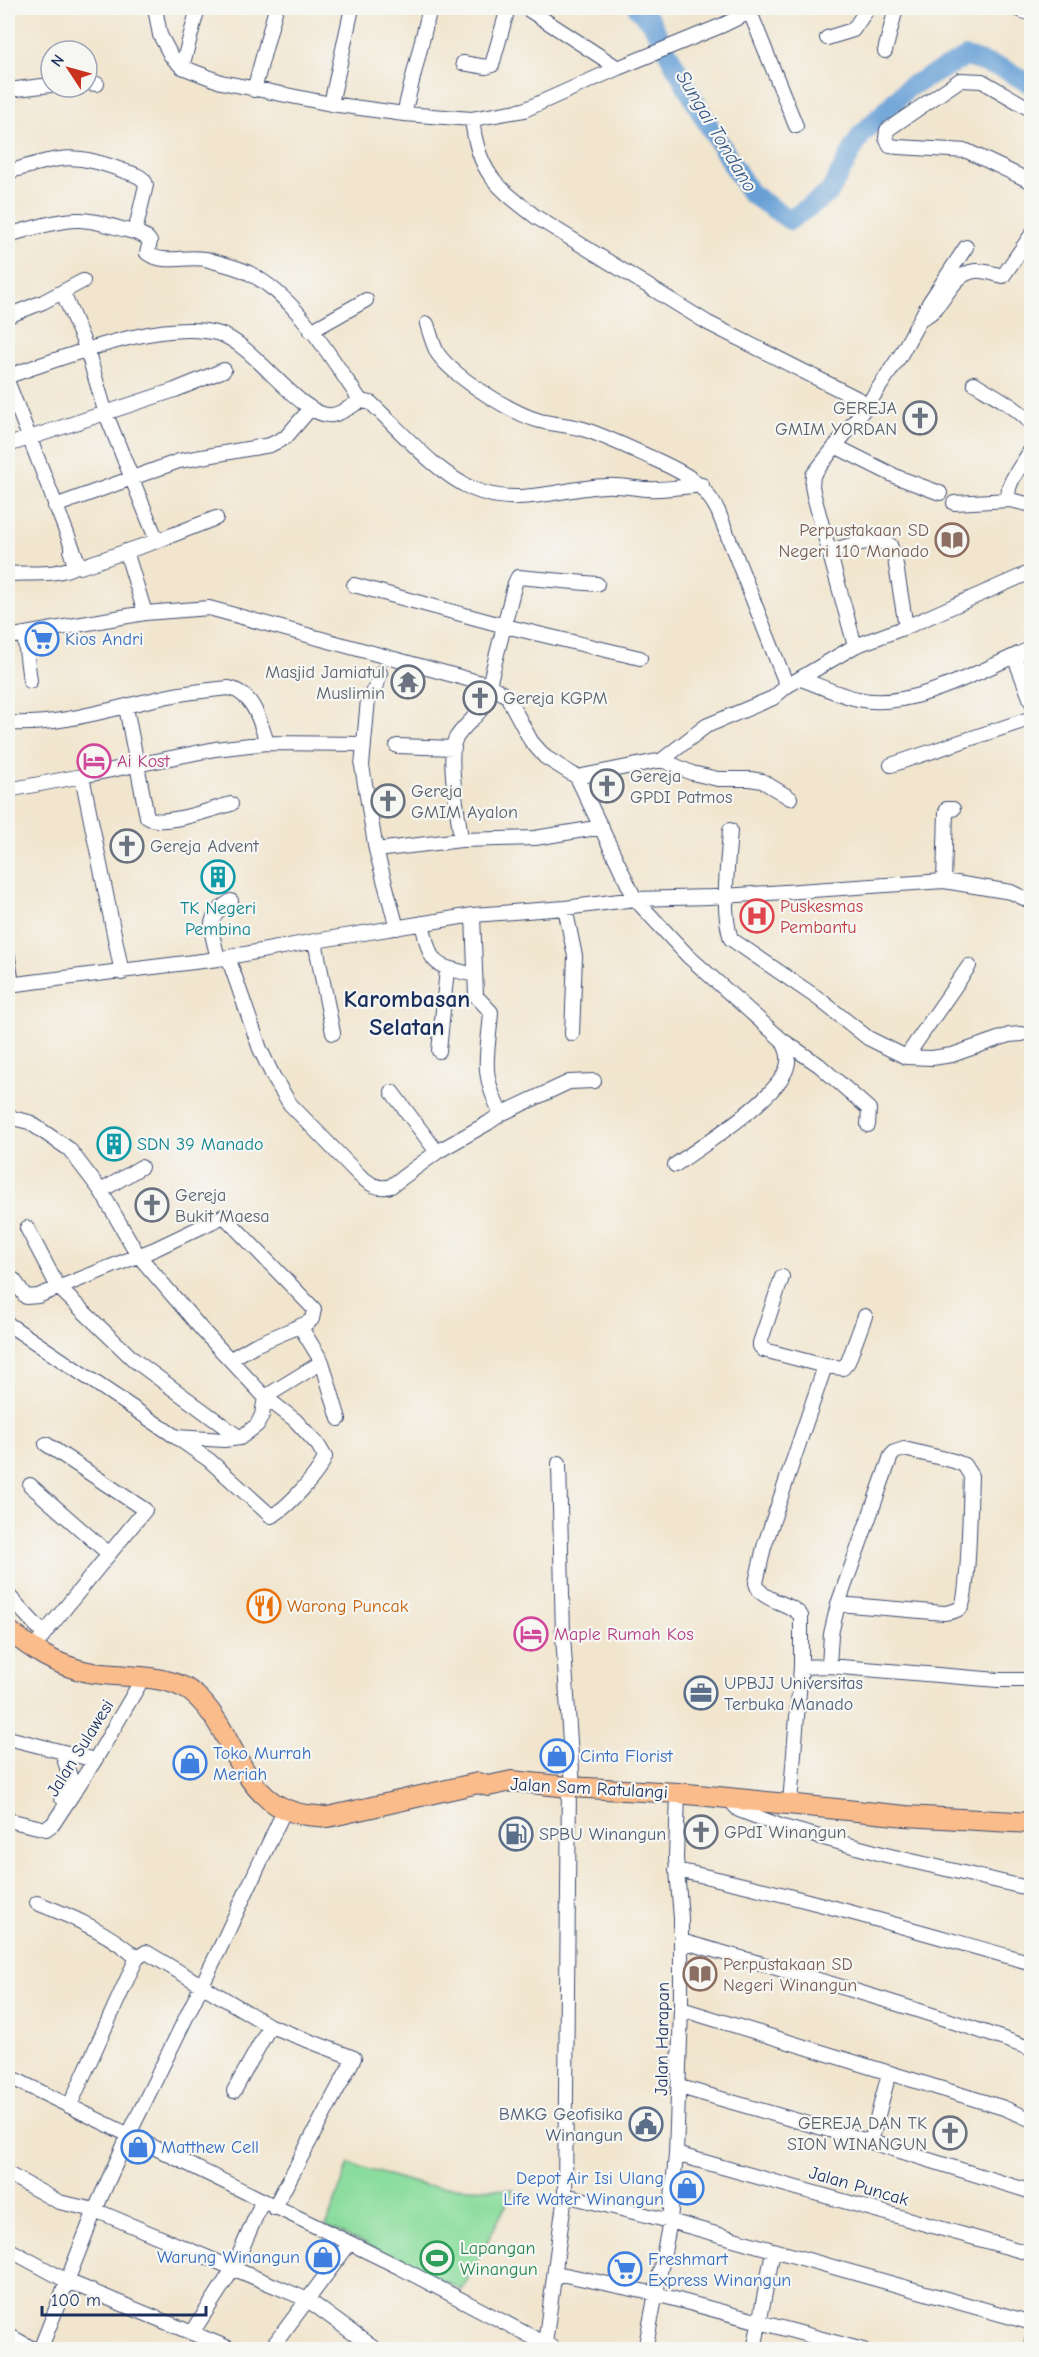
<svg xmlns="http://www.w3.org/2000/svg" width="1039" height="2357" font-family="'Comic Neue',sans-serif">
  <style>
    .green { fill: #8bdd9d; stroke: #53867e; stroke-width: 1.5 }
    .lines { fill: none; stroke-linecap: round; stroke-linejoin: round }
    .river { stroke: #67a0d6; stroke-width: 20 }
    .minor-casing { stroke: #3b4a6f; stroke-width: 16 }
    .highway-casing { stroke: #3b4a6f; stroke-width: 22 }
    .minor { stroke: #fff; stroke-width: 14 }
    .highway { stroke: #fabc8b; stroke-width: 20 }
    .labels { text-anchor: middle; stroke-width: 4.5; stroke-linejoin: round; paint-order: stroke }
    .worship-label { font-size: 18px; fill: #5b616d; stroke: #f6f6f2; text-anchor: start }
    .education-label { font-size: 18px; fill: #785e54; stroke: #f6f6f2; text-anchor: end }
    .shop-label { font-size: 18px; fill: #366cbe; stroke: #f6f6f2; text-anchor: start }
    .hotel-label { font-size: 18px; fill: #b23c85; stroke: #f6f6f2; text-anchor: start }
    .health-label { font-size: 18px; fill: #be3a42; stroke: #f6f6f2; text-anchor: start }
    .culture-label { font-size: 18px; fill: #0d838f; stroke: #f6f6f2 }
    .food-label { font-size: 18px; fill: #c56008; stroke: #f6f6f2; text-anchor: start }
    .service-label { font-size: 18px; fill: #4e5e75; stroke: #f6f6f2; text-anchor: start }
    .street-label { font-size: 18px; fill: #1b2f5e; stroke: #f6f6f2 }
    .leisure-label { font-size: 18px; fill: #27864d; stroke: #f6f6f2; text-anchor: start }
    .water-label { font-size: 20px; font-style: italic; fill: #365788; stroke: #f6f6f2 }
    .district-label { font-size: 24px; font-weight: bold; fill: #1b2f5e; stroke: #f6f6f2 }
  </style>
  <rect width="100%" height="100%" fill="#f6f6f2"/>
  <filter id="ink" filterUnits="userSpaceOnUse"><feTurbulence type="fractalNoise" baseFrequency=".0167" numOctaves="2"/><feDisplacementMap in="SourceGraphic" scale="12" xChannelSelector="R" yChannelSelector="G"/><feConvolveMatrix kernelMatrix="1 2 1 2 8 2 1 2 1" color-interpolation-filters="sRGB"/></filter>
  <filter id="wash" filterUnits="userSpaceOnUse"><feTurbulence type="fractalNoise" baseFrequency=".008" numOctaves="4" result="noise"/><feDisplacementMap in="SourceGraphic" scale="24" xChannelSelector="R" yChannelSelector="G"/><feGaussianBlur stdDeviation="1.35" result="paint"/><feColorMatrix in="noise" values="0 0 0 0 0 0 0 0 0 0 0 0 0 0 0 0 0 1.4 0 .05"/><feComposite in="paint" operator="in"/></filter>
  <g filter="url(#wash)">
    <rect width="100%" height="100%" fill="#f1e5ce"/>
    <!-- green -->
    <path class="green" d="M349 2164 426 2186 514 2190 462 2290 326 2226Z"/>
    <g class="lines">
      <!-- river -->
      <path class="river" d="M638 8 651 22 703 116 750 193 790 220 829 193 861 135 909 87 966 57 1004 69 1032 85"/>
    </g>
  </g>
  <g filter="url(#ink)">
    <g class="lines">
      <!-- minor casing -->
      <g class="minor-casing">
        <path id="minor" d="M155 8 160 35 171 56 182 67 221 82 331 104 404 114 472 119 524 110 618 68 723 25 758 8
          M526 8 618 68
          M1014 8 1032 14
          M750 12 796 126
          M827 38 853 30 868 8
          M885 51 896 8
          M463 63 486 67 492 65 508 8
          M182 67 198 8
          M87 83 97 84
          M8 90 51 85
          M254 90 276 8
          M331 104 352 8
          M1032 110 982 81 960 80 887 130 886 138 890 146 899 147 967 151 1032 182
          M404 114 430 8
          M472 119C478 173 496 186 536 217L708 323 868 404
          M8 172C60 157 72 151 124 171 133 174 144 176 146 185L135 232
          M8 235C30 229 53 221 76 220 92 219 110 226 126 230 134 232 146 234 150 242L147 253C164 266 189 254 209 260 222 264 237 267 249 273 300 300 328 355 361 401
          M8 316 43 302 83 281
          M924 317C945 308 950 274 975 271 983 270 995 274 1003 276L1032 234
          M427 324C430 333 433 346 438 354 455 378 512 413 540 421 556 425 574 425 589 431 611 439 632 449 652 458 682 472 702 480 718 511L787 686
          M311 331 366 300
          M8 376C64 358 162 317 220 334 255 345 302 419 332 415 342 414 352 405 361 401L371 403C401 431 436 473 473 489 516 508 562 488 605 486 619 485 633 488 646 489 664 490 684 487 702 485
          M8 383 80 567 157 541 106 414 87 350 63 293
          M974 383C990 393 1023 410 1032 426
          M8 445 175 390 224 370
          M835 446 897 477 940 493
          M1010 500C1002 485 1026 462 1032 447
          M954 503 1010 500 1032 505
          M55 506 179 461 270 445 286 437 311 408
          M157 541 216 518
          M126 551 145 613
          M829 551C847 547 873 536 890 545L895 559 906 627
          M8 574C29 572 55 577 75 566L71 553
          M354 585 505 626 640 658
          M24 634 30 681
          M8 637 145 613 209 608 489 685 507 696 531 741 545 757 577 777 635 899 688 956 782 1040C787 1049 790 1057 787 1067 778 1098 703 1145 675 1165
          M855 646 814 496 812 486 813 475 868 404 900 356 929 303 966 247
          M1014 656 1032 703
          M380 673 376 688 368 699 362 766 376 850 397 928
          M801 679C820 686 839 695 858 699 909 712 985 668 1032 648
          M489 685 515 583 518 577 597 584
          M126 707 147 817C163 828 211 809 231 804
          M8 723C62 726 116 707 169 696 188 692 209 690 229 688 254 694 260 721 267 743
          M397 746 454 748
          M662 760 692 773 718 779H750L762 781 790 798
          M891 765 1032 718
          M82 776 215 749 267 743 364 744
          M577 777 662 760 706 726 773 698 787 686 855 646 906 627 1024 575 1032 574
          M8 790 82 776 122 973
          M730 830C728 862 721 909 731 939L819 999 868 1038 906 1057 932 1058 952 1055 1009 1035 1022 1034
          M461 840C459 818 447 759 455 740 460 730 472 720 480 711
          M376 850 461 840 535 838 602 827
          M944 881 946 812 947 809H953
          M565 908 575 956 572 1034
          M473 915 476 996 491 1012C488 1058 479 1069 501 1114
          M422 923C432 966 431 965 475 975
          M315 941 333 1033
          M8 957 12 985
          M228 957 260 1049 274 1078 290 1104 359 1175C370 1184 377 1190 391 1186L437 1152 488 1123 501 1114 569 1082 594 1081
          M218 959C212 931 203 918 231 901
          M8 985 218 959 315 941 473 915 565 908 635 899 710 897 944 881 1011 892 1032 902
          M782 1040 819 1065 869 1109 868 1125
          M439 1051 447 969
          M906 1057 969 966
          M392 1092 437 1152
          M8 1117 29 1122 69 1149 101 1191 138 1255 204 1332 265 1397 295 1420 318 1445 325 1457C320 1472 286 1510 271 1516L209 1460 176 1437
          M101 1191 141 1167
          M27 1228 58 1287 134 1360 240 1438
          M782 1277 760 1343V1346L764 1350 825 1366 843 1368 848 1362 865 1316
          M14 1280 26 1297 38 1296 155 1249 224 1216 314 1309 312 1319 307 1323 255 1345 231 1359
          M8 1324 176 1437 224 1440 240 1438 257 1425 262 1415 265 1397
          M300 1326 322 1362 339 1419
          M265 1397 322 1362
          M559 1463 563 1636 573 1787
          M30 1485 109 1554
          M8 1595 44 1634
          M33 1651 44 1634 145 1510 46 1444
          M829 1666 831 1634 838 1604 944 1613C950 1612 956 1612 961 1607 969 1596 970 1497 971 1476L964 1465 954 1461 904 1449 895 1452 891 1456 838 1604
          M801 1667 829 1666 998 1680H1032
          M8 1738 95 1760
          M61 1797 70 1777 62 1752
          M732 1798 734 1805 739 1810 783 1827 886 1855 1032 1889
          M790 1803 801 1667V1616C791 1601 761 1603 756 1583L764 1547 825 1366
          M8 1820 46 1829 53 1824 95 1760 143 1678
          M676 1870C797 1895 913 1930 1032 1963
          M37 1903C71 1916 110 1933 137 1958
          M681 1941C799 1974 916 2007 1032 2049
          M681 2009 1004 2108 1032 2120
          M270 2026 354 2058 274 2208
          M8 2076 399 2267 557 2350
          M680 2087 871 2142 1032 2192
          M70 2105 134 1964 137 1958 146 1952 270 2026 234 2091
          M871 2142 889 2073
          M676 2154 1032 2254
          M8 2174 59 2202 95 2210 308 2300 376 2350
          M565 2195 670 2221 1032 2323
          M8 2249 67 2281 233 2350
          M556 2273 656 2294 863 2350
          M192 2333 233 2269 262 2202
          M8 2335 35 2350
          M545 2344 565 2195 569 1787
          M40 2350 95 2210 129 2134 220 1948 285 1809
          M270 2350 349 2244
          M645 2350 670 2221 676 2154 681 2009V1918L676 1858 678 1793
          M754 2350 773 2251
          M1031 2350 1032 2340"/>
      </g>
      <!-- highway casing -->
      <g class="highway-casing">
        <path id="highway" d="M8 1630C33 1650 55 1665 88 1672 119 1678 164 1673 190 1691 204 1701 214 1716 222 1730 237 1757 253 1795 283 1808 297 1815 313 1816 328 1817L478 1783 488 1786 512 1781 569 1787 678 1793 906 1816 1032 1823"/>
      </g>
      <!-- minor -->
      <use href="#minor" class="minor"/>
      <!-- highway -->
      <use href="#highway" class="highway"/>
    </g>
  </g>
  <!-- icons -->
  <defs>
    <g id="church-ring" transform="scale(1.725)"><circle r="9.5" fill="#f6f6f2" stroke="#6b7280" stroke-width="1.5"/><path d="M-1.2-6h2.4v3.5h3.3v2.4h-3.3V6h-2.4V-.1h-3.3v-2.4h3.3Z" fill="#6b7280"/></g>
    <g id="library-ring" transform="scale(1.725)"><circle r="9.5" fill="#f6f6f2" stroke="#8d6e63" stroke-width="1.5"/><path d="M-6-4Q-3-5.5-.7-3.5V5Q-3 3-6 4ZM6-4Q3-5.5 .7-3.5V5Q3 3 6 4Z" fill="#8d6e63"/></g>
    <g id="supermarket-ring" transform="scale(1.725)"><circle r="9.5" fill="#f6f6f2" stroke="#3f7fe0" stroke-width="1.5"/><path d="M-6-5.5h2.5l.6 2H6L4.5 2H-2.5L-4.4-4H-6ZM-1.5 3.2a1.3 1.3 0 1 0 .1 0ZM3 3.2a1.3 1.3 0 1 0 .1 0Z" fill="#3f7fe0"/></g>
    <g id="temple-ring" transform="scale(1.725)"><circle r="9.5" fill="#f6f6f2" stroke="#6b7280" stroke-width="1.5"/><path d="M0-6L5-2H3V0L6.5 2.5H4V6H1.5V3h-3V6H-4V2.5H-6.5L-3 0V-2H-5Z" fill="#6b7280"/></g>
    <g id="hotel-ring" transform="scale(1.725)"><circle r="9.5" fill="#f6f6f2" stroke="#d1479c" stroke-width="1.5"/><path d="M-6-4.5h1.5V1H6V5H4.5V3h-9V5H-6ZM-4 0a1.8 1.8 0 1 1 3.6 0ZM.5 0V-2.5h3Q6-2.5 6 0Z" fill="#d1479c"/></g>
    <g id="building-ring" transform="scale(1.725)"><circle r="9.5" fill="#f6f6f2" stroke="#0f9aa8" stroke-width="1.5"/><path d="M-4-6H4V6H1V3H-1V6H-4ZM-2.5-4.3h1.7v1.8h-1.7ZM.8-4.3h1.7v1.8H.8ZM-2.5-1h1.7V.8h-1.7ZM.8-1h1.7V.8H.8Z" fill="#0f9aa8"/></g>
    <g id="hospital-ring" transform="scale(1.725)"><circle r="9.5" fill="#f6f6f2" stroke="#e0444e" stroke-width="1.5"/><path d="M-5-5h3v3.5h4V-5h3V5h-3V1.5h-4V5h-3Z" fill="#e0444e"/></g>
    <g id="restaurant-ring" transform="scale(1.725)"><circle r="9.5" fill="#f6f6f2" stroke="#e8710a" stroke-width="1.5"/><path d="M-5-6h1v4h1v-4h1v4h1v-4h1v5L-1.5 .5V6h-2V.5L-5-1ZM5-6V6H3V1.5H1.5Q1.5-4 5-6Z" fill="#e8710a"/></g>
    <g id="office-ring" transform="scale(1.725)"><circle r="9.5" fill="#f6f6f2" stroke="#5c6f8a" stroke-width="1.5"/><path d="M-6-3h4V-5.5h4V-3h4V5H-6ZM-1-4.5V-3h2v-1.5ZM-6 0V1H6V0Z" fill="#5c6f8a"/></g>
    <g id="shop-ring" transform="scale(1.725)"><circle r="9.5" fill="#f6f6f2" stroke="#3f7fe0" stroke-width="1.5"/><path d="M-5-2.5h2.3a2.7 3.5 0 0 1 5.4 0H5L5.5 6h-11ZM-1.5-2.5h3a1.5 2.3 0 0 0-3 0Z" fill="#3f7fe0"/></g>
    <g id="fuel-ring" transform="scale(1.725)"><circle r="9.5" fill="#f6f6f2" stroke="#5c6f8a" stroke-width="1.5"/><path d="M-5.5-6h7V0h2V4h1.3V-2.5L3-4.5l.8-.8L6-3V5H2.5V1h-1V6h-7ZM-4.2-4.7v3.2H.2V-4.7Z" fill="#5c6f8a"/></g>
    <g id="civic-ring" transform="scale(1.725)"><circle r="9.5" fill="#f6f6f2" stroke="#5c6f8a" stroke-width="1.5"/><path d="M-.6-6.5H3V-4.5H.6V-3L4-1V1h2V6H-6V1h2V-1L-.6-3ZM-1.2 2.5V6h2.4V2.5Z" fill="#5c6f8a"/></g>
    <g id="stadium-ring" transform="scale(1.725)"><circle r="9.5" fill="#f6f6f2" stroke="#2e9e5b" stroke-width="1.5"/><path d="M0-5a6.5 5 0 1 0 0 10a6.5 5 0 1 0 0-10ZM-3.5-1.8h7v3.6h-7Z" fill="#2e9e5b"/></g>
  </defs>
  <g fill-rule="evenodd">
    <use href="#church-ring" x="920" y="418"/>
    <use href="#library-ring" x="952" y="540"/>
    <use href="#supermarket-ring" x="42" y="639"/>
    <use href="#temple-ring" x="408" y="682"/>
    <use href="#church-ring" x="480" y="698"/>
    <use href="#hotel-ring" x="94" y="761"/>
    <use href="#church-ring" x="607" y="786"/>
    <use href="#church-ring" x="388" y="801"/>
    <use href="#church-ring" x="127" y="846"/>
    <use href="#building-ring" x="218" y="877"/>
    <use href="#hospital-ring" x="757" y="916"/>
    <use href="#building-ring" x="114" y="1144"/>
    <use href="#church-ring" x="152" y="1205"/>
    <use href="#restaurant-ring" x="264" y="1606"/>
    <use href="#hotel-ring" x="531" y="1634"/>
    <use href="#office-ring" x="701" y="1693"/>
    <use href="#shop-ring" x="557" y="1756"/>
    <use href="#shop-ring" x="190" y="1763"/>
    <use href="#church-ring" x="701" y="1832"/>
    <use href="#fuel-ring" x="516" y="1834"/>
    <use href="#library-ring" x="700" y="1974"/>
    <use href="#civic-ring" x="646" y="2124"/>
    <use href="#church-ring" x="950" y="2133"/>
    <use href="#shop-ring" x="138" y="2147"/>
    <use href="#shop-ring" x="687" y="2188"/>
    <use href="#shop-ring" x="323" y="2257"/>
    <use href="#stadium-ring" x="437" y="2258"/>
    <use href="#supermarket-ring" x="625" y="2269"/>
  </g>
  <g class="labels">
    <!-- worship labels -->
    <g class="worship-label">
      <text x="897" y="414" text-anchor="end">GEREJA<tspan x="897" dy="21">GMIM YORDAN</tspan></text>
      <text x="385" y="678" text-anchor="end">Masjid Jamiatul<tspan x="385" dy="21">Muslimin</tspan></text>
      <text x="503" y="704">Gereja KGPM</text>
      <text x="630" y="782">Gereja<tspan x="630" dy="21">GPDI Patmos</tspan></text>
      <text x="411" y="797">Gereja<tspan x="411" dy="21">GMIM Ayalon</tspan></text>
      <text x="150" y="852">Gereja Advent</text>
      <text x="175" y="1201">Gereja<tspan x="175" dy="21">Bukit Maesa</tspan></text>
      <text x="724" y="1838">GPdI Winangun</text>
      <text x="927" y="2129" text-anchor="end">GEREJA DAN TK<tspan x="927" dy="21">SION WINANGUN</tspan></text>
    </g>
    <!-- education labels -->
    <g class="education-label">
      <text x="929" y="536">Perpustakaan SD<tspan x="929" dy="21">Negeri 110 Manado</tspan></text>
      <text x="723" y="1970" text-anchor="start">Perpustakaan SD<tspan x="723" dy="21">Negeri Winangun</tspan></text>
    </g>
    <!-- shop labels -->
    <g class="shop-label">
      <text x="65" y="645">Kios Andri</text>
      <text x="213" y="1759">Toko Murrah<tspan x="213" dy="21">Meriah</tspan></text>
      <text x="580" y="1762">Cinta Florist</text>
      <text x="161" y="2153">Matthew Cell</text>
      <text x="664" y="2184" text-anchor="end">Depot Air Isi Ulang<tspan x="664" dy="21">Life Water Winangun</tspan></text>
      <text x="300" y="2263" text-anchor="end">Warung Winangun</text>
      <text x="648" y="2265">Freshmart<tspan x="648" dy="21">Express Winangun</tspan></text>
    </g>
    <!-- hotel labels -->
    <g class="hotel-label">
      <text x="117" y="767">Ai Kost</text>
      <text x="554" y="1640">Maple Rumah Kos</text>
    </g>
    <!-- health labels -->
    <g class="health-label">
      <text x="780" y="912">Puskesmas<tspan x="780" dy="21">Pembantu</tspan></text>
    </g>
    <!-- culture labels -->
    <g class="culture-label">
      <text x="218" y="914">TK Negeri<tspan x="218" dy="21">Pembina</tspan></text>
      <text x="137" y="1150" text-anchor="start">SDN 39 Manado</text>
    </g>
    <!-- food labels -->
    <g class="food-label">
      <text x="287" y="1612">Warong Puncak</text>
    </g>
    <!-- service labels -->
    <g class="service-label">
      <text x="724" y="1689">UPBJJ Universitas<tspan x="724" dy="21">Terbuka Manado</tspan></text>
      <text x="539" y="1840">SPBU Winangun</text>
      <text x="623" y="2120" text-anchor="end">BMKG Geofisika<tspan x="623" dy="21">Winangun</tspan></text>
    </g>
    <!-- street labels -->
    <g class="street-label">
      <text transform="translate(80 1748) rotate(-58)" y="6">Jalan Sulawesi</text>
      <text transform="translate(589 1788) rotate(3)" y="6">Jalan Sam Ratulangi</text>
      <text transform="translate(662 2039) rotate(-89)" y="6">Jalan Harapan</text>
      <text transform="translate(859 2186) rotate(16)" y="6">Jalan Puncak</text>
    </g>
    <!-- leisure labels -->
    <g class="leisure-label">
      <text x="460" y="2254">Lapangan<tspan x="460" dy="21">Winangun</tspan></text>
    </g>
    <!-- water labels -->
    <g class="water-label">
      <text transform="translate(717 131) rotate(59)" y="7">Sungai Tondano</text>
    </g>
    <!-- district labels -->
    <g class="district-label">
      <text x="407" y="1007">Karombasan<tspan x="407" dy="28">Selatan</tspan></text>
    </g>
  </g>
  <!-- margin -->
  <rect width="1039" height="2357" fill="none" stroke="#f6f6f2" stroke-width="30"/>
  <!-- north arrow -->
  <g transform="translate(69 69) rotate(306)"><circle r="28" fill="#f6f6f2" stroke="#9ea6b7" stroke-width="1.5"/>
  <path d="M0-4.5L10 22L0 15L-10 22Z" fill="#c8321e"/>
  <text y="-9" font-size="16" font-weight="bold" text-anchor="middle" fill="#1b2f5e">N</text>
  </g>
  <!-- scale -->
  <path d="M42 2306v9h164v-9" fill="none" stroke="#1b2f5e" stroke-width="3"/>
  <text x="51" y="2306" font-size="18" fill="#1b2f5e" stroke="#f6f6f2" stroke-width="4.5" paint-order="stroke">100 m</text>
</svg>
